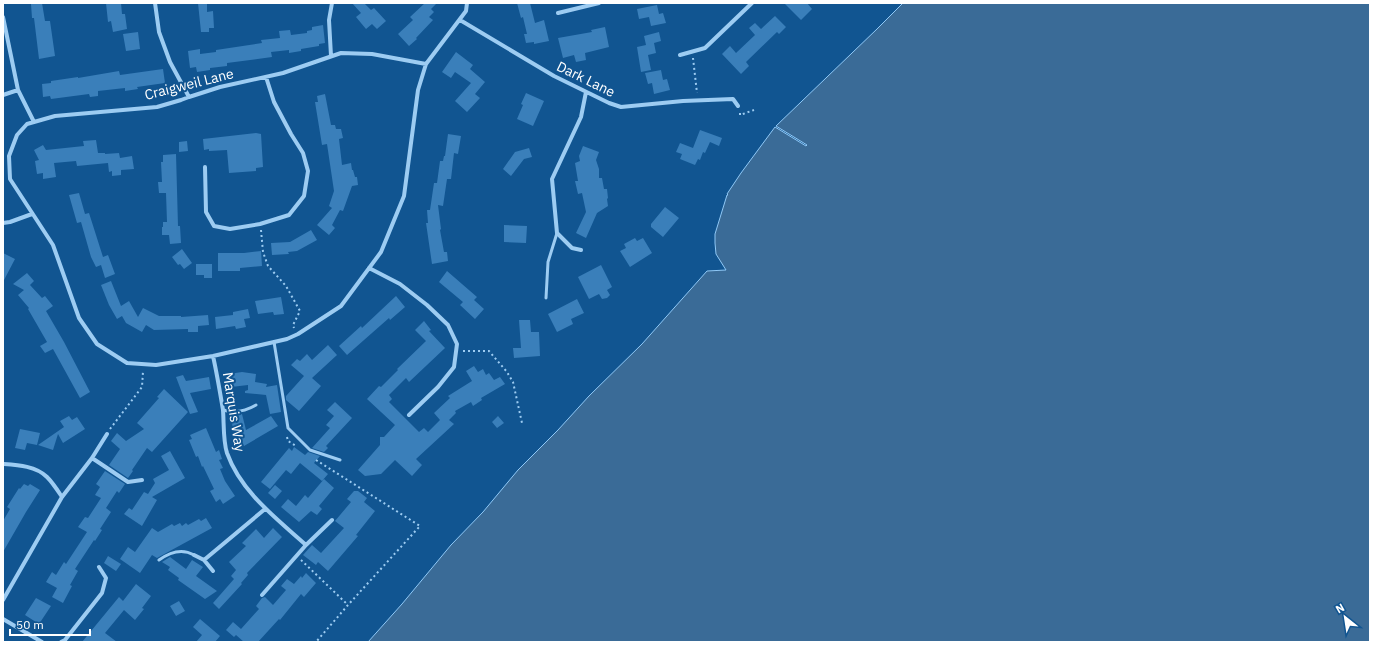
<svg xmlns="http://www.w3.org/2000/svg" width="1373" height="645" font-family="'IBM Plex Sans',sans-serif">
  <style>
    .water { fill: #3a6b97; stroke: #8fc8f6 }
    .building { fill: #3a7fba }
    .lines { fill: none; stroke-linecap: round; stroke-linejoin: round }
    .path { stroke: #9dccf2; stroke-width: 2; stroke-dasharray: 2 3; stroke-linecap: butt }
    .lane { stroke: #9dccf2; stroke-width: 3 }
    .street { stroke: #9dccf2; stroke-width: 4 }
    .labels { text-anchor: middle; stroke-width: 4; stroke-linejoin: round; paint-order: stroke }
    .street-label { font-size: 14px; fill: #fff; stroke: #115591 }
  </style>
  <rect width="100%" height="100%" fill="#115591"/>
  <!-- water -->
  <path class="water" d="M903 3H1370V642H368L402 604 451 545 483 512 518 470 558 430 589 396 642 344 707 271 726 270 716 254 715 243V234L727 195H728L727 194 741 173 775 127 806 146 807 145 776 126 877 29Z"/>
  <!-- building -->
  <path class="building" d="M42 3 45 21H50L55 56 39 59 34 18H32L31 4Z
    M106 3H121L122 14H125L127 29 113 32 111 21 108 22Z
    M198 3H207V12L213 11 214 28H209V32H201Z
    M352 3H364L371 10 374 8 386 21 377 29 372 24 366 29 356 17 361 13Z
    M425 3H437L431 9 434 12 429 17 433 20 416 38 417 39 409 46 398 34 413 20 410 17Z
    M517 3H530L535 23 544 20 549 41 534 44V42L526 43 524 34H527L523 17 521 18Z
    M784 3H807L812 9 801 20Z
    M657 5 659 14 663 13 666 23 651 26 649 17 639 19 637 9Z
    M775 16 786 27 779 34 777 32 746 62 749 66 741 74 722 54 730 46 736 53 755 35 749 28 755 23 761 29Z
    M323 25 325 43 319 44V46L301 49V51L289 53V50L271 52 272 57 227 63V66L210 68V70L197 72 196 67 190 68 188 51 200 49V54L216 52V50L262 43 261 40 280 38 279 31 290 30 291 35 307 33V31L312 30V27Z
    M605 27 609 47 585 53 586 60 576 62 574 55 563 58 558 38 592 32 591 30Z
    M138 32 140 49 126 51 123 34Z
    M659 32 661 41 654 43 656 53 648 55 651 70 641 72 637 47 646 45 644 36Z
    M456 52 473 65 470 69 485 82 475 94 480 98 467 112 455 101 471 83 455 72 451 78 442 72Z
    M163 69 165 83 137 87 138 89 125 91V88L98 91V96L90 97 89 94 51 99 50 96 43 97 42 84 51 83V81L78 77V78L119 71 120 75Z
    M661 70 663 80 667 79 670 90 654 94 652 83 648 84 645 73Z
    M526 93 544 101 533 126 517 119 523 105 521 104Z
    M325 94 331 125H335L336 129H341L343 138 339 139 342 165 351 163 352 170H353L355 177H357L358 185 352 186 343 211 340 210 332 225 335 228 329 235 317 225 332 208 329 206 334 191 327 144 322 145 315 102H318L317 96Z
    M700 130 722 138 719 146 710 142 705 153 703 152 700 160 698 159 695 165 680 159 682 154 676 152 680 143 693 148Z
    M256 133 261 134 263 167 256 168V171L229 173 227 150 209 151V149L204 150 203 139Z
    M448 134 461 136 458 154 454 153 451 179H447L443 206 438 205 441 229 440 230 444 252H447L448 261 432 264 426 223H428L427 210H430L434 183H437L440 161H443L444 156H445Z
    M96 140 98 153H105V154L119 153 120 158 132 156 134 169 121 170V175L112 176V171L109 172 108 163 77 166 76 161 54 163 56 177 43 179V173L37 174 35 161 39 160 34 150 43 145 46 150 84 146 83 141Z
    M187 141 188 151 179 152V142Z
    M583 146 599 152 596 160 599 169V178H602L604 189H607L608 198 607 199 608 206 597 213 586 238 576 233 586 212 582 193 578 194 575 181H578L575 163 580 161 579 156Z
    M529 148 532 157 524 159 511 176 503 169 515 152Z
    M176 154 178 226H180L181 243 170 244 169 235H162V227H163V222H167L166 193H159L158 182H162L161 162H163V155Z
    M79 193 85 214 89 213 103 257 108 255 115 274 105 278 101 265 96 267 91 257 81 222 77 223 69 195Z
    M665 207 679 218 663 237 651 227V224Z
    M504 225 527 226 526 243 504 242Z
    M311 230 317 240 297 251 288 252 289 254 272 255 271 243 290 242Z
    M635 238 637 241 643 238 652 253 630 267 620 251 626 248 624 244Z
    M182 249 192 263 184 269 180 264 178 265 172 257Z
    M261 251 262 266 240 268V271H218V253H244Z
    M3 253 15 259 3 282Z
    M196 264H212V278H204V275H196Z
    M601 265 612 287 607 290 610 295 607 298 602 299 599 294 589 299 578 277Z
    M447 271 477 297 474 300 484 309 475 319 460 305 463 302 439 282Z
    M27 273 34 281 30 285 42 298 45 296 53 306 46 311 64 342 90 392 80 398 53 349 45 353 40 346 47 342 28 309 29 308 18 295 24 290 13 284Z
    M111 281 121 306 129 301 138 317 143 308 159 316H181V317L208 315 209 325 198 326V332H188V329L154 330 146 325 142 332 126 323 122 316 117 319 109 305 101 285Z
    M396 296 405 307 390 320 389 318 347 355 339 346 361 326 362 328Z
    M281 297 284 314 274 315 273 312 258 314 255 301Z
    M577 299 584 313 571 319 573 324 557 332 548 314Z
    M248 309 250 318 244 319 246 327 236 329 235 326 216 329 215 317 233 315V312Z
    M519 320H530L531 332H539L540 356 514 358 513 348H521Z
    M424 321 431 330 429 331 445 348 409 382 406 378 389 395 392 399 389 402 419 432 424 428 428 432 440 420 434 413 450 398 448 396 472 381 466 371 474 366 478 372 483 369 486 375 489 373 494 380 500 377 505 384 481 398 482 400 473 406 471 402 455 411 456 413 449 420 454 424 416 459 422 465 412 476 395 460 381 474 365 476 358 470 380 445V437H384L395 425 367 399 379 386 381 387 398 370 397 369 426 341 415 330Z
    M328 345 337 355 312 378 321 386 299 411 286 400V396L304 376 291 365 297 359 300 361 307 354 312 360Z
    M242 372 256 374 255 382 267 384 266 387 277 385 281 412 270 414 266 395 245 393V391L248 390V385L231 387 229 374Z
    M183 375 186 381 209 377 211 389 190 393 198 412 190 414 176 377Z
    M164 389 188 412 152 452 147 448 132 470 133 471 128 478 109 465 120 449 111 441 117 433 126 441 144 429 137 423 159 398 157 397Z
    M335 402 352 418 326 446 328 448 324 452 312 448 330 428 326 425 334 416 327 410Z
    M242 414 246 430 271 416 278 426 244 446 233 429 231 417Z
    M69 416 72 420 77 417 85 429 63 443 58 434 53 450 38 445 64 427 60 421Z
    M498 416 504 423 497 428 492 422Z
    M206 428 216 452 219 450 222 459 219 460 223 468 220 469 225 481 235 496 223 504 220 499 216 502 210 491 214 489 203 466 202 467 198 456 196 457 189 440 192 439 190 435Z
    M20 429 40 433 37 445 27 443 25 450 15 448Z
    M294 447 305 455 308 452 320 456 314 463 328 474 322 481 300 463 291 474 286 470 270 489 261 482 289 448 292 451Z
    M170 451 185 478 152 497 157 500 142 526 124 514 129 508 132 510 144 492 148 494 155 483 153 479 169 470 161 456Z
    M105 471 125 484 119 493 117 491 106 508 111 512 100 529 102 530 95 541 94 540 75 569 78 571 70 585 72 586 63 603 52 597 57 588 46 582 52 572 56 575 64 562 66 564 87 532 78 527 85 517 88 518 101 498 95 495 100 487 96 484Z
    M324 479 334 488 319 506 322 509 317 515 311 511 299 522 281 507 288 499 296 506 305 495 308 498Z
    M24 484 28 486 30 484 40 490 26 512 3 552V521L10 509 7 507 19 488 20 489Z
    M275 485 282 491 275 499 268 493Z
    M354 491H358L367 498 364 502 375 511 356 535 358 536 328 571 318 562 316 565 303 555 312 545 321 553 344 528 335 521 351 502 347 499Z
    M206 518 212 528 157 558 152 555 140 573 120 559 128 547 135 552 152 528 158 532 172 524 174 526 180 523 182 526 186 523 188 525 199 519 201 521Z
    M273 528 282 537 247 573 248 575 241 583 242 584 219 609 213 603 234 579 231 576 236 570 229 562 246 546 242 543 256 529 264 538Z
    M108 556 121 564 116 571 104 563Z
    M170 557 186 569 192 560 203 567 196 576 217 591 205 599 178 580 179 578 168 570 170 567 162 562Z
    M306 573 316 583 304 597 301 594 280 620 279 619 258 642H244L236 635 234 637 226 630 233 622 241 629 259 609 256 606 262 598 265 597 273 605 286 590 281 586 287 579 294 584 301 576 302 578Z
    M136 584 151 596 142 608 144 609 135 620 124 610 105 633 117 642H82L119 597 123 601Z
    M36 598 51 606 39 624 25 615Z
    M179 601 185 611 176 616 170 606Z
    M200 619 220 636 215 642H196L202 635 193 627Z"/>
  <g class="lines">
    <!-- path -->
    <path class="path" d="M693 58 697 93
      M740 113V115L754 110
      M261 230 263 252 268 266 286 286 300 311 293 325 294 328
      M463 351H489L507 372 513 382 522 423
      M110 429 142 387 143 371
      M287 437 288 441 296 446
      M316 460 420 526 348 605 316 642
      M301 560 348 605"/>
    <!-- lane -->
    <path class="lane" d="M546 298 548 262 557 233
      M274 342 288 428 310 450 340 460
      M223 410C234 413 246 411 256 405
      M159 560C170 552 182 548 194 555"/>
    <!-- street -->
    <path class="street" d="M155 3 159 32 170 62 189 97
      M558 13 599 3
      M3 17 18 90 34 122
      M460 20 554 76 609 103 621 107 683 101 733 99 738 106
      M680 55 705 48 752 3
      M331 56 329 20 332 3
      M426 64 372 54 341 53 283 73 220 87 189 97 181 100 157 107 55 116 27 124 17 135 9 156 10 179 53 245 79 318 97 344 127 363 156 365 213 356 287 339 298 334 341 306 381 252 404 196 418 90 426 64 466 11 467 3
      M3 95 18 90
      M205 167 206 212 214 226 230 229 260 224 289 215 304 196 308 171 303 153 291 134 274 102 266 77
      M3 223 10 222 32 214
      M581 250 572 248 557 233 552 179 581 117 586 92
      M369 268 400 284 427 305 448 325 457 344 454 367 438 387 409 415
      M213 356C217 374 220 392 223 410 224 423 223 441 227 453 241 492 276 518 306 545
      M92 458 128 482 142 480
      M3 464C18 465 36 466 47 477 53 483 58 491 62 497
      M194 555 204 560 213 571
      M204 560 265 509
      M262 595 306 545 332 520
      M3 600 62 497 92 458 107 434
      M3 619 42 642
      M61 642 65 640 102 593 106 578 99 567"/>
  </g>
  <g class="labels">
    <!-- street labels -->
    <g class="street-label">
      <text transform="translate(586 79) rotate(26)" y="5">Dark Lane</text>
      <text transform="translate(189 84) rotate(-14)" y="5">Craigweil Lane</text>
      <text transform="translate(234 412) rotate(81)" y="5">Marquis Way</text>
    </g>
  </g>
  <!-- border -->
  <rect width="1373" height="645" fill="none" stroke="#ffffff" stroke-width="8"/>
  <!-- north arrow -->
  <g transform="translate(1345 617) rotate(330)" stroke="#115591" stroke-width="3" paint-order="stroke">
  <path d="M0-3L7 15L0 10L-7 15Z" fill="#ffffff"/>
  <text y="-6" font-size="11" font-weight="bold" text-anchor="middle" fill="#ffffff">N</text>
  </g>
  <!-- scale -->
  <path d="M10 629v6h80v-6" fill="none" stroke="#ffffff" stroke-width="2"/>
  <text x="16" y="629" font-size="12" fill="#ffffff" stroke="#115591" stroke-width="3" paint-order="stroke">50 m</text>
</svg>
